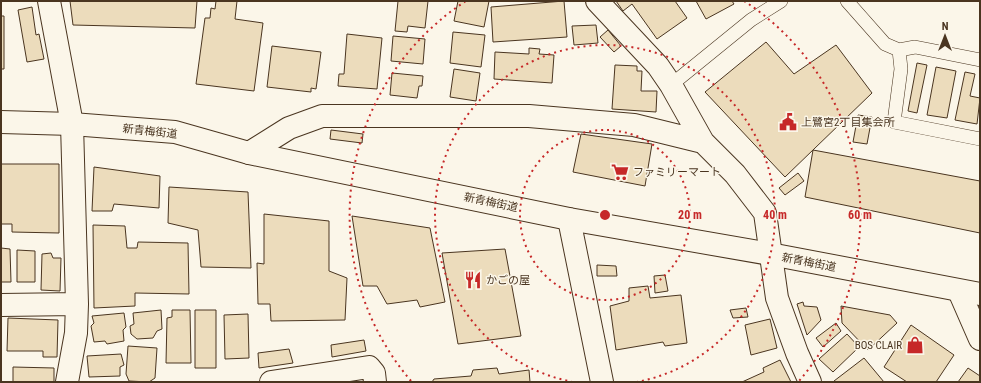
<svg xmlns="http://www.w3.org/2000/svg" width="981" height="383" font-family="'Roboto Condensed','Noto Sans JP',sans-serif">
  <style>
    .building { fill: #ecdcbc; stroke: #4a3520 }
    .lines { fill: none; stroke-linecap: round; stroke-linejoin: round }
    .service-casing { stroke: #4a3520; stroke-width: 14 }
    .minor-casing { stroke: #4a3520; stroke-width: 24 }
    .secondary-casing { stroke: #4a3520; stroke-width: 24 }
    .service { stroke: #fbf6e9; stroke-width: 13 }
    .minor { stroke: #fbf6e9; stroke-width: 22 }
    .secondary { stroke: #fbf6e9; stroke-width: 22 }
    .ring { fill: none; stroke: #c62828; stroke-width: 2; stroke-dasharray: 2 4 }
    .labels { text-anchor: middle; stroke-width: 3; stroke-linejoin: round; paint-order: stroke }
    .poi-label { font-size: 11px; fill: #4a3520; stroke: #fbf6e9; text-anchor: start }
    .street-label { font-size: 11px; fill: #4a3520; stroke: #fbf6e9 }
    .centre { fill: #c62828; stroke: #fbf6e9; stroke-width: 2 }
    .ring-label { font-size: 12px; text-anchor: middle; font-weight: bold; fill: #c62828; stroke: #fbf6e9; stroke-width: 3; stroke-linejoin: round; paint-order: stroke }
  </style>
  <rect width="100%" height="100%" fill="#fbf6e9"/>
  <!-- building -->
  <path class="building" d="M70 1H197L195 28 73 25Z
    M216 1H237L235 19 263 23 254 91 196 84 205 18H210L211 8 215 9Z
    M398 1H428L425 28 408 26 407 32 395 31Z
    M458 1H489L484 27 454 21Z
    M564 1 567 37 493 42 491 7Z
    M616 1H675L687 18 657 39 632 4 623 11Z
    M696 1H732L734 4 706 19Z
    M32 7 36 35 39 34 44 59 27 62 18 10Z
    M1 16H4V69H1Z
    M596 25 598 43 574 45 572 26Z
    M608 30 621 46 614 52 600 37Z
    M453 32 485 35 481 67 450 63Z
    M347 34 382 38 377 89 338 86 339 74H344Z
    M393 36 425 39 423 64 391 61Z
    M766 42 794 74 836 45 872 93 785 177 705 92Z
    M272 46 321 52 316 89 311 88V92L267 87Z
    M529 48 540 49 539 54 554 55 552 83 494 79 495 52 529 54Z
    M917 63 927 65 917 113 908 111Z
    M615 65 637 66V71H642L641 91H657L656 112 612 109Z
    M936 67 956 71 947 118 927 115Z
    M454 69 480 73 476 101 450 97Z
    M965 72 975 74 970 96 980 98 977 124 955 120Z
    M392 73 423 76 422 86H419L417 98 390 95Z
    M858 115 872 117 867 144 853 142Z
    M331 130 363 134 362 143 330 139Z
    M581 134 652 144 645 186 573 172Z
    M813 150 980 181V233L805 197Z
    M1 164H59V233L12 232V224H1Z
    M94 167 160 176 159 208 114 204 112 211H92Z
    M798 173 804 181 785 195 779 188Z
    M169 187 248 192 251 268 201 267 198 230 168 223Z
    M264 214 329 221V271L347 278 345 320 271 321 270 304H258L257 263 264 264Z
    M352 216 430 228 445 302 420 307 417 300 387 304 377 286H363Z
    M93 225 125 226 127 248H137L138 242 188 243 189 294 135 293V306L94 308Z
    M1 248 10 249 11 282H1Z
    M505 249 521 336 458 344 442 253Z
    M17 250 35 251V282H17Z
    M51 253 53 258H61L60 291 41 290 42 254Z
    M597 265 616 266 617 276H597Z
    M665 275 668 291 655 293 654 276Z
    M648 286 650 298 681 295 687 343 665 346 663 342 616 350 610 306 629 301V288Z
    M803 302 804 306 817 307 821 320 807 335 797 304Z
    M841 306 890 315 897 323 868 350 842 323Z
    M746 308 748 317 733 318 730 310Z
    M161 310 162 329 157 331 153 338 137 339 131 334 130 326 134 324 133 313Z
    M172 310H190L191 363H166L167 318 172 317Z
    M195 310H216V368H195Z
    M124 313 126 327 123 330 124 341 107 344 105 341 94 342 91 326 94 323 92 316Z
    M248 314 249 358 225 359 224 315Z
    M8 318 58 320 57 357H43V351H7Z
    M770 319 777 348 751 355 745 325Z
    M836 323 841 331 823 347 816 338Z
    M911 325 954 355 936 382H907L884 367Z
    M847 334 859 347 833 372 819 359Z
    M364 340 366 351 332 357 331 345Z
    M128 346 157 348 155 378 149 382 129 381 126 374Z
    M289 349 293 363 259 368 258 353Z
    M121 354 124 365 120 367V376L89 377 87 356Z
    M864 358 884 382H835L834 381Z
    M780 360 791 382H742L764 372 763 368Z
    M13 367 54 368V382H13Z
    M497 368 499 374 529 370 530 382H432L434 379 471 376 473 370Z
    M968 368 980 376V382H958Z"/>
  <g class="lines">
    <!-- service casing -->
    <g class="service-casing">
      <path id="service" d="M847 1 885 44 899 50
        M980 60 915 47 899 50 901 69 894 122 980 139
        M671 85 751 20 781 1"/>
    </g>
    <!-- minor casing -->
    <g class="minor-casing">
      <path id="minor" d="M49 1 72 124 77 304 76 333 67 382
        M597 1 658 66 671 85 703 142 735 174 765 213 777 298 797 353 810 382
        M249 153 289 128 322 116H529L634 125 703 142
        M569 219 602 382
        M959 291 980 339
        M1 305 77 304
        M271 382 369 367 374 373 375 382"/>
    </g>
    <!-- secondary casing -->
    <g class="secondary-casing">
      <path id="secondary" d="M1 122 72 124 175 132 249 153 569 219 770 254 980 294"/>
    </g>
    <!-- service -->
    <use href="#service" class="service"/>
    <!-- minor -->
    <use href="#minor" class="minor"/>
    <!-- secondary -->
    <use href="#secondary" class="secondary"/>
  </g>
  <!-- distance rings -->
  <g class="ring">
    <circle cx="605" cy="215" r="85"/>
    <path d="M573 382A170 170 0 1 1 637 382"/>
    <path d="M411 381A255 255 0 0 1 466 1M744 1A255 255 0 0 1 799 381"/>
  </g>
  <!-- icons -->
  <defs>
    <g id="civic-bare" transform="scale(1.38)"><path d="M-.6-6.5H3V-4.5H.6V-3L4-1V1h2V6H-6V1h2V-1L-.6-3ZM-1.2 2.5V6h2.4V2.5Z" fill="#c62828" stroke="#fbf6e9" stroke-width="2.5" paint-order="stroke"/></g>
    <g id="supermarket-bare" transform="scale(1.38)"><path d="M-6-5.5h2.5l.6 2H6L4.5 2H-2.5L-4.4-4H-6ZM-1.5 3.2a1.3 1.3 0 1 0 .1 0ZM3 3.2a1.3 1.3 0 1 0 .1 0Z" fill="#c62828" stroke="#fbf6e9" stroke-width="2.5" paint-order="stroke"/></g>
    <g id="restaurant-bare" transform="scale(1.38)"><path d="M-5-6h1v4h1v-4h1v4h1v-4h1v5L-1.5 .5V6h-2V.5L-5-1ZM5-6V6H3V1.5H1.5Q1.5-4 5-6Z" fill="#c62828" stroke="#fbf6e9" stroke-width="2.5" paint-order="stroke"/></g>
    <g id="shop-bare" transform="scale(1.38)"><path d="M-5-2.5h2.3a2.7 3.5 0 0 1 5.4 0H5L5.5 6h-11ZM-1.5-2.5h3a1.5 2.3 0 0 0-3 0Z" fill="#c62828" stroke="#fbf6e9" stroke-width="2.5" paint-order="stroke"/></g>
  </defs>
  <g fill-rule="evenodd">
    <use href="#civic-bare" x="788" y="122"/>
    <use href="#supermarket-bare" x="620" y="172"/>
    <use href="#restaurant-bare" x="473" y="280"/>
    <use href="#shop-bare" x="915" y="345"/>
  </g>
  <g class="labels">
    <!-- poi labels -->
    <g class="poi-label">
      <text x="801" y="126">上鷺宮2丁目集会所</text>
      <text x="633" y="176">ファミリーマート</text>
      <text x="486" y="284">かごの屋</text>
      <text x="902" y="349" text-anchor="end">BOS CLAIR</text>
    </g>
    <!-- street labels -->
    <g class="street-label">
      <text transform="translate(150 131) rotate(6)" y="4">新青梅街道</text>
      <text transform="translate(491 202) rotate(12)" y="4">新青梅街道</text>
      <text transform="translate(809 262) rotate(11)" y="4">新青梅街道</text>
    </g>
  </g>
  <circle cx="605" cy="215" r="6" class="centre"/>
  <g class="ring-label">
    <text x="690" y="219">20 m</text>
    <text x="775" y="219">40 m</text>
    <text x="860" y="219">60 m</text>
  </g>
  <!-- border -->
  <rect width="981" height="383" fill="none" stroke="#4a3520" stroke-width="4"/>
  <!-- north arrow -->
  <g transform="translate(945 36)" stroke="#fbf6e9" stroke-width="3" paint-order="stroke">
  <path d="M0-3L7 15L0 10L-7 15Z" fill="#4a3520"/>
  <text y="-6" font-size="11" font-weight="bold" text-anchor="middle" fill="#4a3520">N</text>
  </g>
</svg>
